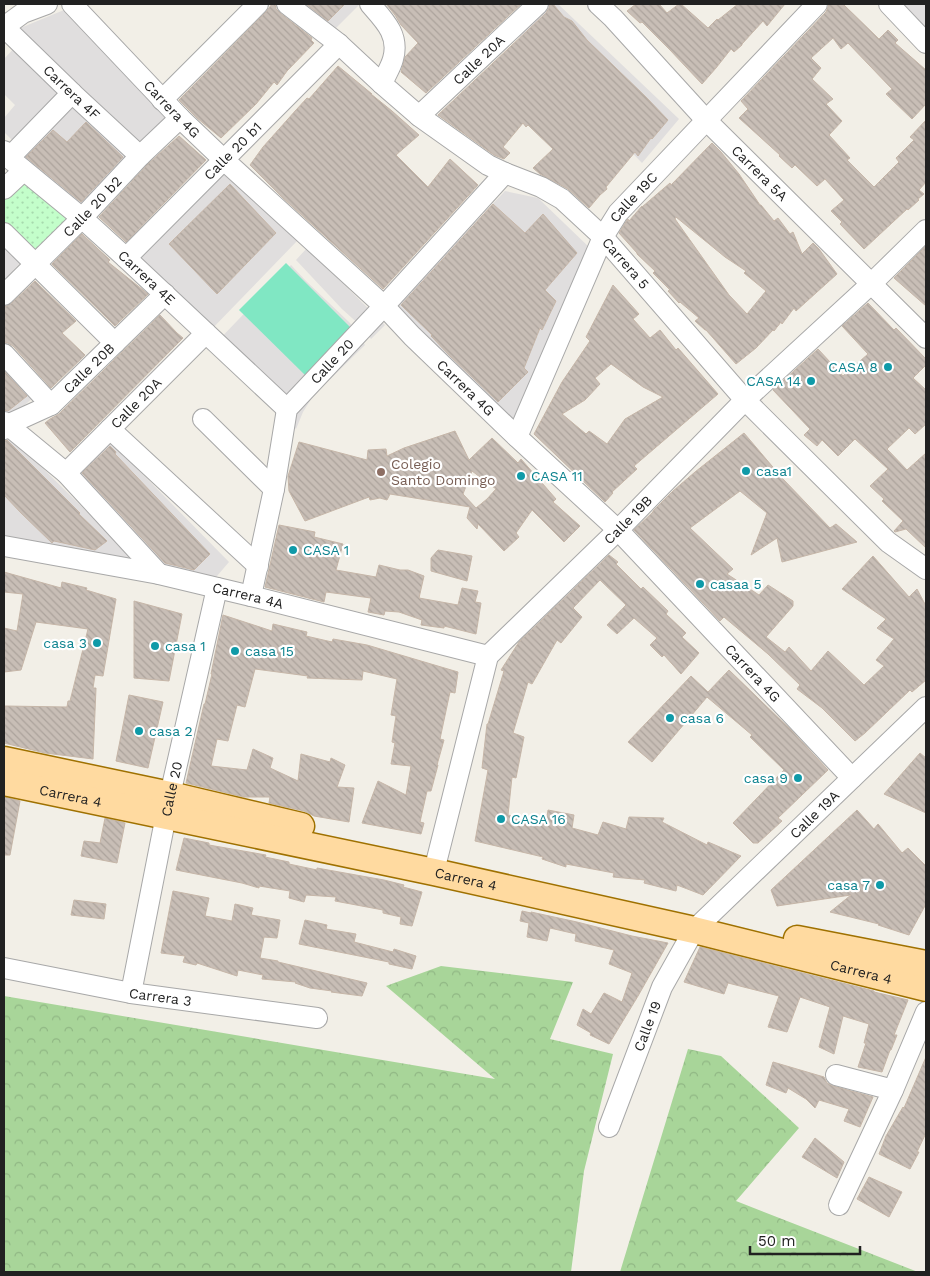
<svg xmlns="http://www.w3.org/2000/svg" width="930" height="1276" font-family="'Work Sans',sans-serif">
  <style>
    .residential { fill: #e0dede }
    .forest { fill: url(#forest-crowns) }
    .park { fill: url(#park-dots) }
    .pitch { fill: #80e7c3 }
    .building { fill: url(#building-back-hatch); stroke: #c6b6a8; fill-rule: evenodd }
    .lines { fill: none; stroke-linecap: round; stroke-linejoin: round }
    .minor-casing { stroke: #a8a8a8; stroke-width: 22 }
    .major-casing { stroke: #9f7100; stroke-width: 29 }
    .minor { stroke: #fff; stroke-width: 20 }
    .major { stroke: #ffdaa0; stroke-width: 26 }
    .culture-dot { fill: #0f9aa8; stroke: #fff; stroke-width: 2 }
    .education-dot { fill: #8d6e63; stroke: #fff; stroke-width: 2 }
    .labels { text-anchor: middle; stroke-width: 4.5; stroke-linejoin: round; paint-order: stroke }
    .street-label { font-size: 14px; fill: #212121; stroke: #fff }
    .culture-label { font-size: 14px; fill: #0d838f; stroke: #fff; text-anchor: start }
    .education-label { font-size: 14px; fill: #785e54; stroke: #fff; text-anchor: start }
  </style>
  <defs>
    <pattern id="forest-crowns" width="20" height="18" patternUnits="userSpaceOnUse" patternTransform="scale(1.25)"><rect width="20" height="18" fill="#a8d599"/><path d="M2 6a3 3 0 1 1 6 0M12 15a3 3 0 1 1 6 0" fill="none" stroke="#90b784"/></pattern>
    <pattern id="park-dots" width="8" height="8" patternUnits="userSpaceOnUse" patternTransform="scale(1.25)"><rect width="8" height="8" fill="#c3feca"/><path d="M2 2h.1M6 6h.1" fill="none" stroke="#a7d9ad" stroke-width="1.8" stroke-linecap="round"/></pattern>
    <pattern id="building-back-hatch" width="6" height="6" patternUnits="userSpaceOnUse" patternTransform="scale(1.25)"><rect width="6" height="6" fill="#c8beb6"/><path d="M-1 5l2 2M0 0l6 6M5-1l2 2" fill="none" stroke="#aca39c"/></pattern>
  </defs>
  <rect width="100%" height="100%" fill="#f2efe7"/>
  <!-- residential -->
  <path class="residential" d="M292 4H360L329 35Z
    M548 4H558L679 119 642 163 516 33Z
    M881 4H926V50Z
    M64 10 169 120 139 149 18 29Z
    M17 45 62 94 12 140 4 132V118L15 105 4 94V59Z
    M72 100 134 155 81 214 16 156Z
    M224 169 298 240 208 333 131 260Z
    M505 191 538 198 591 249 512 422 395 307Z
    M4 239 25 258 4 280Z
    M307 248 385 325 371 339 362 327 342 309 296 260Z
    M291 265 306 281 350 323 365 345 313 396 303 412 296 429 212 347Z
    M4 363 36 395 8 420 4 417Z
    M7 433 141 565 4 540V436Z
    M108 439 229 562 211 583 162 572 70 475Z"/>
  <!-- forest -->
  <path class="forest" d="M441 966 573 982 550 1039 613 1054 584 1171 571 1272H4V996L495 1079 386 986Z
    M688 1049 721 1056 799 1128 736 1201 918 1272H620Z"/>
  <!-- park -->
  <path class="park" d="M21 178 69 220 34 257 4 228V196Z"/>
  <!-- pitch -->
  <path class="pitch" d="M286 263 352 329 306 376 239 310Z"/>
  <!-- building -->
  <path class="building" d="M272 4H275L276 9 280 13 312 38 311 40 314 43 287 71 277 85 274 82 256 104 221 138 197 118 179 100 266 12Z
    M306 4H345L328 21Z
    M386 4H521L426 93 401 72 405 57 418 43 401 25 395 15Z
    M550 4H553L564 17 572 21 587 40 646 97 668 120 652 139 651 138 638 156 635 152 606 187 607 189 600 195 589 208 568 189 540 174 533 168 553 149 528 125 526 127 523 123 503 147 510 153 504 159 494 155 438 115 546 13 549 8Z
    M636 4H659L667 13 679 4H681L708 28 717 19 718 20 738 4H785L767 26 763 21 742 44V45L734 52 731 49 716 68 702 84 670 50 642 22 640 23 627 11Z
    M829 4H843L879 39 888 30 898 40 895 43 926 70V104L912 119 886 94 892 89 848 43 841 49 833 38 811 58 821 68 812 79 833 99 826 104 842 121 829 135 850 158 847 160 874 187 899 162 896 158 914 140 910 137 926 120V182L919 190 924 194 918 199 919 200 908 210 907 209 864 249 840 224 842 222 831 211 844 200 825 179 817 186 795 165 792 168 779 156 780 155 739 118 748 109 741 101 826 12 828 7Z
    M338 66 372 94H371L392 111 419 135 396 155 428 187 450 159 478 185 383 289 283 198 250 165 263 147 296 110 307 98 309 99Z
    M86 122 123 157 81 202 26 157 53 130 67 142Z
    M179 136 206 160 126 242 99 217 148 164Z
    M712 143 721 152 739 174 760 205H761L774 221 778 218 790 234 793 232 802 254 813 243 819 249 837 274 796 311 794 308 782 324 781 322 774 331 773 330 756 348 736 364 706 330H705L695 321 699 318 680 302 679 303 668 291 670 290 653 273 655 271 637 254V253L619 233 627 220 628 219 629 221 642 206V207L670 183 671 185ZM676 217 725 257 746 271 744 273 766 291 747 314 729 295 675 219Z
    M230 184 276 233 217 294 169 244Z
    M493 204 525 233 543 214 577 253 545 290 556 301 542 330 540 328 524 368 528 372 498 402 449 355 431 336 432 335 401 305Z
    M82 234 110 260 108 262 148 294 115 326 52 264Z
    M926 246V306L894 278Z
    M35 281 76 321 62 333 85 355 51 388 13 346 8 343 4 342V307L7 306 12 303Z
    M613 285 639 314 633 319 650 338 660 330 676 350 678 348 718 394 634 466 637 469 612 492 613 493 605 502 534 434 562 382 590 341 586 337ZM611 364 643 387 663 397 625 419 607 444 589 431 586 434 562 414 585 400 600 384 595 378Z
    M868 303 894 330 896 328 926 359V365L913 378 926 390V424L915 434 909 428 887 449 907 470 926 453V548L906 529 895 532 894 531 903 521 882 501 884 499 870 486 888 469 855 439 838 456 822 440 817 446 804 435 810 429 773 390 818 349 843 376 868 354 842 326Z
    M160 315 177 333 183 338 70 452 45 423 50 419 59 414Z
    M4 371 27 396 8 411 4 410Z
    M455 431 469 460 492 438 518 463 521 459 556 499 553 502 580 526 564 542 532 510 516 533 519 537 504 551 478 524 477 529 467 518 470 507 390 494 387 500 380 498 370 500 369 497 305 521 289 491 288 476 299 442 367 460 368 450 386 449 387 456 404 448ZM472 471 496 489 487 499 476 508 463 494Z
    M744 433 783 479 830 528 836 524 857 542 782 562 777 538 751 555 767 513 740 491 690 528 733 569 727 574 759 595 768 585 793 601V606L766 637 785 652 789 647 811 671 828 651 864 685 884 666 876 660 894 639 877 628 886 619 842 589 873 556 909 597 917 589 926 606V680L912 692 910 690 865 733 855 741 822 708 797 689 800 685 768 654 724 617 720 621 634 530 653 512V511L673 491 695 472Z
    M7 440 80 513 79 514 107 541 95 550 54 541 52 543 21 513 4 495V441Z
    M110 446 116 452 115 454 210 554 194 570 165 563 82 473Z
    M279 525 315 532 314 537 343 544 336 570 376 577 379 565 400 570H408L424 576 419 598 458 605 462 588 478 591 475 602 481 603 476 634 444 626V628L421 625 422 620 399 612 385 611 384 615 368 612 371 598 326 592 324 602 265 587Z
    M438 550 472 556 467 581 431 571V558Z
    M609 555 618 562 616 564 641 589 643 587 668 611 666 614 686 633 682 637 699 653 681 674 664 655 662 657 650 645 657 638 634 618 617 634 607 625 626 605 600 580 573 608 582 617 561 643 557 640 532 684 528 682 513 733 524 737 516 778 512 777 508 815 546 824 548 810 574 815 572 828 598 835 603 822 626 829 629 817 664 818 662 822 707 845 708 842 741 856 703 895 677 885 676 891 644 883 645 880 613 877 614 873 566 864V867L542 859 543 857 475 841 488 770 482 768 487 724H488L504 671 501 670 519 642Z
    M4 572 61 588 62 582 87 588 86 590 116 599 103 676 95 675 93 688H96L93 759 45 753 4 743V721L5 706 67 707 68 701H70L88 629 36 622 21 670 4 672V628L17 631 23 594 4 592Z
    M134 601 182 614 169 681 134 678Z
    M223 615 272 631 273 624 307 632 306 636 332 642 333 639 367 645 458 672 455 693 450 692 440 739 444 740 437 765H438L431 791H427L420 822 424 823 421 834 362 823 378 781 406 795 411 766 391 764 395 743 392 742 396 716 391 715 397 679 363 671 362 680 307 678 308 676 255 669 245 707 237 705 228 741 217 739 211 766 247 770 253 749 273 758 270 768 298 781 301 754 330 762 331 758 345 765 337 787 354 788 349 822 314 816 304 811 269 803 270 797H244L186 783 204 704H205L212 674H211Z
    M729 670 791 730 828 770 778 818 782 821 758 843H753L733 823 784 770 750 737 752 735 707 697 652 762 628 742 691 676 708 692Z
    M129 695 163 702 148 768 116 761Z
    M920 753 926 758V813L884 794Z
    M4 797 20 801 10 855H4Z
    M857 810 874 829 878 824 902 853 908 848 926 866V904L909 935 878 925 879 924 830 912 851 895 777 906 771 890Z
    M105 818 125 823 117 863 81 856 84 841 100 843Z
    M184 838 209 843V845L266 855 265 857 289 862V864L317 870V868L384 880 404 885 403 887 422 892 412 926 400 924 401 917 383 913V910L335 901 336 897 306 895 304 902 289 898 290 891 259 886V888L242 883 176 870Z
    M173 891 209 898 205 916 232 921 235 904 253 908 251 915 280 920 277 938 264 937 260 958 278 961V962L367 983 362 996 331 992 332 991 310 988 295 983 296 982 262 979 263 975 238 970 237 976 197 963 196 965 183 962 185 956 161 953Z
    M74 900 106 904 104 919 71 915Z
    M522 911 531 913V912L577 922 632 936 668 943 638 996 609 1044 590 1035 591 1033 577 1025 583 1009 591 1014 604 993 622 1002 632 973 609 964 614 950 575 941 576 934 550 928 547 941 527 937 529 923 520 921Z
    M305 920 327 925 326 929 356 934 354 942 393 952 394 949 416 956 412 969 389 964V962L299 944Z
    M700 947 874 991V992L908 1000 894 1035H897L891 1050H890L882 1072 858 1067 866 1043H864L869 1024 843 1016 834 1054 819 1047 830 1007 800 997 787 1032 768 1027 779 996 728 983 724 994 684 982Z
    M926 1057V1133L917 1152H919L910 1169 879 1154 886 1136 903 1107 904 1108Z
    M773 1062 824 1077 827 1083 833 1086 873 1097 860 1127 844 1121 849 1109 819 1100 815 1108 806 1099 788 1088 786 1093 766 1085Z
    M815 1138 844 1162 837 1178 802 1157Z
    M869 1177 902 1192 889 1217 857 1199Z"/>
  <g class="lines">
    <!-- minor casing -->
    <g class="minor-casing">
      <g id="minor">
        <path id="s1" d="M72 4 180 118 224 160 384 306 412 336 517 437 618 530 852 778"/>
        <path id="s2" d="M287 4 339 44 382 84 419 116 488 165 505 173 541 187 562 199 603 237 745 400 888 542 926 569"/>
        <path d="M370 4C384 20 400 35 393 59 391 67 385 76 382 84"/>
        <path id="s3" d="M598 4 613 18 706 120 926 338"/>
        <path d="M889 4 926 43"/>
        <path id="s4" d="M4 27 72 93 140 156"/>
        <path d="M4 27 23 13 47 4"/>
        <path d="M162 100 258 4"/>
        <path id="s5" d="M419 116 538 4"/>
        <path id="s6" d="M4 151 9 158 82 218 126 258 287 409"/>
        <path d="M9 158 72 93"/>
        <path d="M4 189 20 174 22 169"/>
        <path d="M4 233 115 343"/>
        <path id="s7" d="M126 258 339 44"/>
        <path id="s8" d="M4 295 82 218 140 156 180 118"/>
        <path d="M4 354 51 405"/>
        <path d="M203 419 274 489"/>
        <path d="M4 422 66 473 159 574"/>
        <path id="s9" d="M4 429 7 425 51 405 165 294"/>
        <path d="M110 429 258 566"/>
        <path id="s10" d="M517 437 603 237 618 213 817 4"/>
        <path id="s11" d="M66 473 206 333"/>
        <path id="s12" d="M4 546 159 574 251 596 488 656"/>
        <path id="s13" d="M251 596 274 489 287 409 384 306 505 173"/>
        <path id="s14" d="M434 872 437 859 488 656 618 530 745 400 871 284 926 230"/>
        <path id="s15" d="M4 968 131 993 317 1018"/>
        <path id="s16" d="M131 993 170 795 217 588"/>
        <path d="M836 1075 893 1090 926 1012"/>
        <path id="s17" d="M609 1127 662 987 694 930 926 707"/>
        <path d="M839 1205 893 1090"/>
      </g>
    </g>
    <!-- major casing -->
    <g class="major-casing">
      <g id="major">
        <path d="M4 760 170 795 301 826"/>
        <path id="s18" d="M4 782 434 872 694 930 926 988"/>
        <path d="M797 939 926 964"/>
      </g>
    </g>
    <!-- minor -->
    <use href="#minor" class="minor"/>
    <!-- major -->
    <use href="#major" class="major"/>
  </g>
  <!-- markers -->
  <g class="culture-dot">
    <circle cx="888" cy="367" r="5"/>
    <circle cx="811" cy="381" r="5"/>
    <circle cx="746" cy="471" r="5"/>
    <circle cx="521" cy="476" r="5"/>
    <circle cx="293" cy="550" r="5"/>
    <circle cx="700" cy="584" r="5"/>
    <circle cx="97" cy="643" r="5"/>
    <circle cx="155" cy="646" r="5"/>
    <circle cx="235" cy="651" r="5"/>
    <circle cx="670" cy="718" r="5"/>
    <circle cx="139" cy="731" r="5"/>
    <circle cx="798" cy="778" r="5"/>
    <circle cx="501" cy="819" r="5"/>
    <circle cx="880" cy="885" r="5"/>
  </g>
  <circle class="education-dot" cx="381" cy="472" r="5"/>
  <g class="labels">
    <!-- street labels -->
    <g class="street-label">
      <text dy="5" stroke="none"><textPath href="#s5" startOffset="82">Calle 20A</textPath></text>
      <text dy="5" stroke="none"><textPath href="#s4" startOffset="94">Carrera 4F</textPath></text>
      <text dy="5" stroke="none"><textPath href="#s1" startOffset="145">Carrera 4G</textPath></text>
      <text dy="5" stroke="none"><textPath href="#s7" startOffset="151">Calle 20 b1</textPath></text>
      <text dy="5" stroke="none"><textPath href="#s3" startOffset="234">Carrera 5A</textPath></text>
      <text dy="5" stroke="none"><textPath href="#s10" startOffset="268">Calle 19C</textPath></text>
      <text dy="5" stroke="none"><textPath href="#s8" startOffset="125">Calle 20 b2</textPath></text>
      <text dy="5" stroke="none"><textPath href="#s2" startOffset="430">Carrera 5</textPath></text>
      <text dy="5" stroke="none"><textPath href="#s6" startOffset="191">Carrera 4E</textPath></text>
      <text dy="5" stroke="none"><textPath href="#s13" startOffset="256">Calle 20</textPath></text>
      <text dy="5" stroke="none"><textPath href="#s9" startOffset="106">Calle 20B</textPath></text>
      <text dy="5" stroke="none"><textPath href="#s1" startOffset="550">Carrera 4G</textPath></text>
      <text dy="5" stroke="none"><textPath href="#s11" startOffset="99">Calle 20A</textPath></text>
      <text dy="5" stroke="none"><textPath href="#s14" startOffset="418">Calle 19B</textPath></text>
      <text dy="5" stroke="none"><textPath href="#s12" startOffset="249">Carrera 4A</textPath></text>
      <text dy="5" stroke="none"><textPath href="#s1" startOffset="955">Carrera 4G</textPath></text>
      <text dy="5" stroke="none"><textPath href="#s16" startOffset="208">Calle 20</textPath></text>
      <text dy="5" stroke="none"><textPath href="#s18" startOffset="68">Carrera 4</textPath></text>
      <text dy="5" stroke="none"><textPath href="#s17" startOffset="382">Calle 19A</textPath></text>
      <text dy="5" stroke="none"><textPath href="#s18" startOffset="472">Carrera 4</textPath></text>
      <text dy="5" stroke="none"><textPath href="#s18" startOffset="878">Carrera 4</textPath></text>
      <text dy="5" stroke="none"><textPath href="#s15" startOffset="159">Carrera 3</textPath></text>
      <text dy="5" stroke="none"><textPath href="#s17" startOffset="108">Calle 19</textPath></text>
    </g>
    <!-- culture labels -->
    <g class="culture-label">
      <text x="878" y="372" text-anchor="end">CASA 8</text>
      <text x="801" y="386" text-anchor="end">CASA 14</text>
      <text x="756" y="476">casa1</text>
      <text x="531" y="481">CASA 11</text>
      <text x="303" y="555">CASA 1</text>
      <text x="710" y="589">casaa 5</text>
      <text x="87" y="648" text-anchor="end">casa 3</text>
      <text x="165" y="651">casa 1</text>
      <text x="245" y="656">casa 15</text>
      <text x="680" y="723">casa 6</text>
      <text x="149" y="736">casa 2</text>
      <text x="788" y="783" text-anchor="end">casa 9</text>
      <text x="511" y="824">CASA 16</text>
      <text x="870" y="890" text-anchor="end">casa 7</text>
    </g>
    <!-- education labels -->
    <g class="education-label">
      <text x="391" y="469">Colegio<tspan x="391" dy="16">Santo Domingo</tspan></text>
    </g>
  </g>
  <!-- border -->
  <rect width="930" height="1276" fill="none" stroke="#212121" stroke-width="10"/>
  <!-- scale -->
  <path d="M750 1246v8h110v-8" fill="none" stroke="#212121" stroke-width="2.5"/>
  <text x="758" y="1246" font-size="15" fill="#212121" stroke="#ffffff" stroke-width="4" paint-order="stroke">50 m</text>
</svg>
